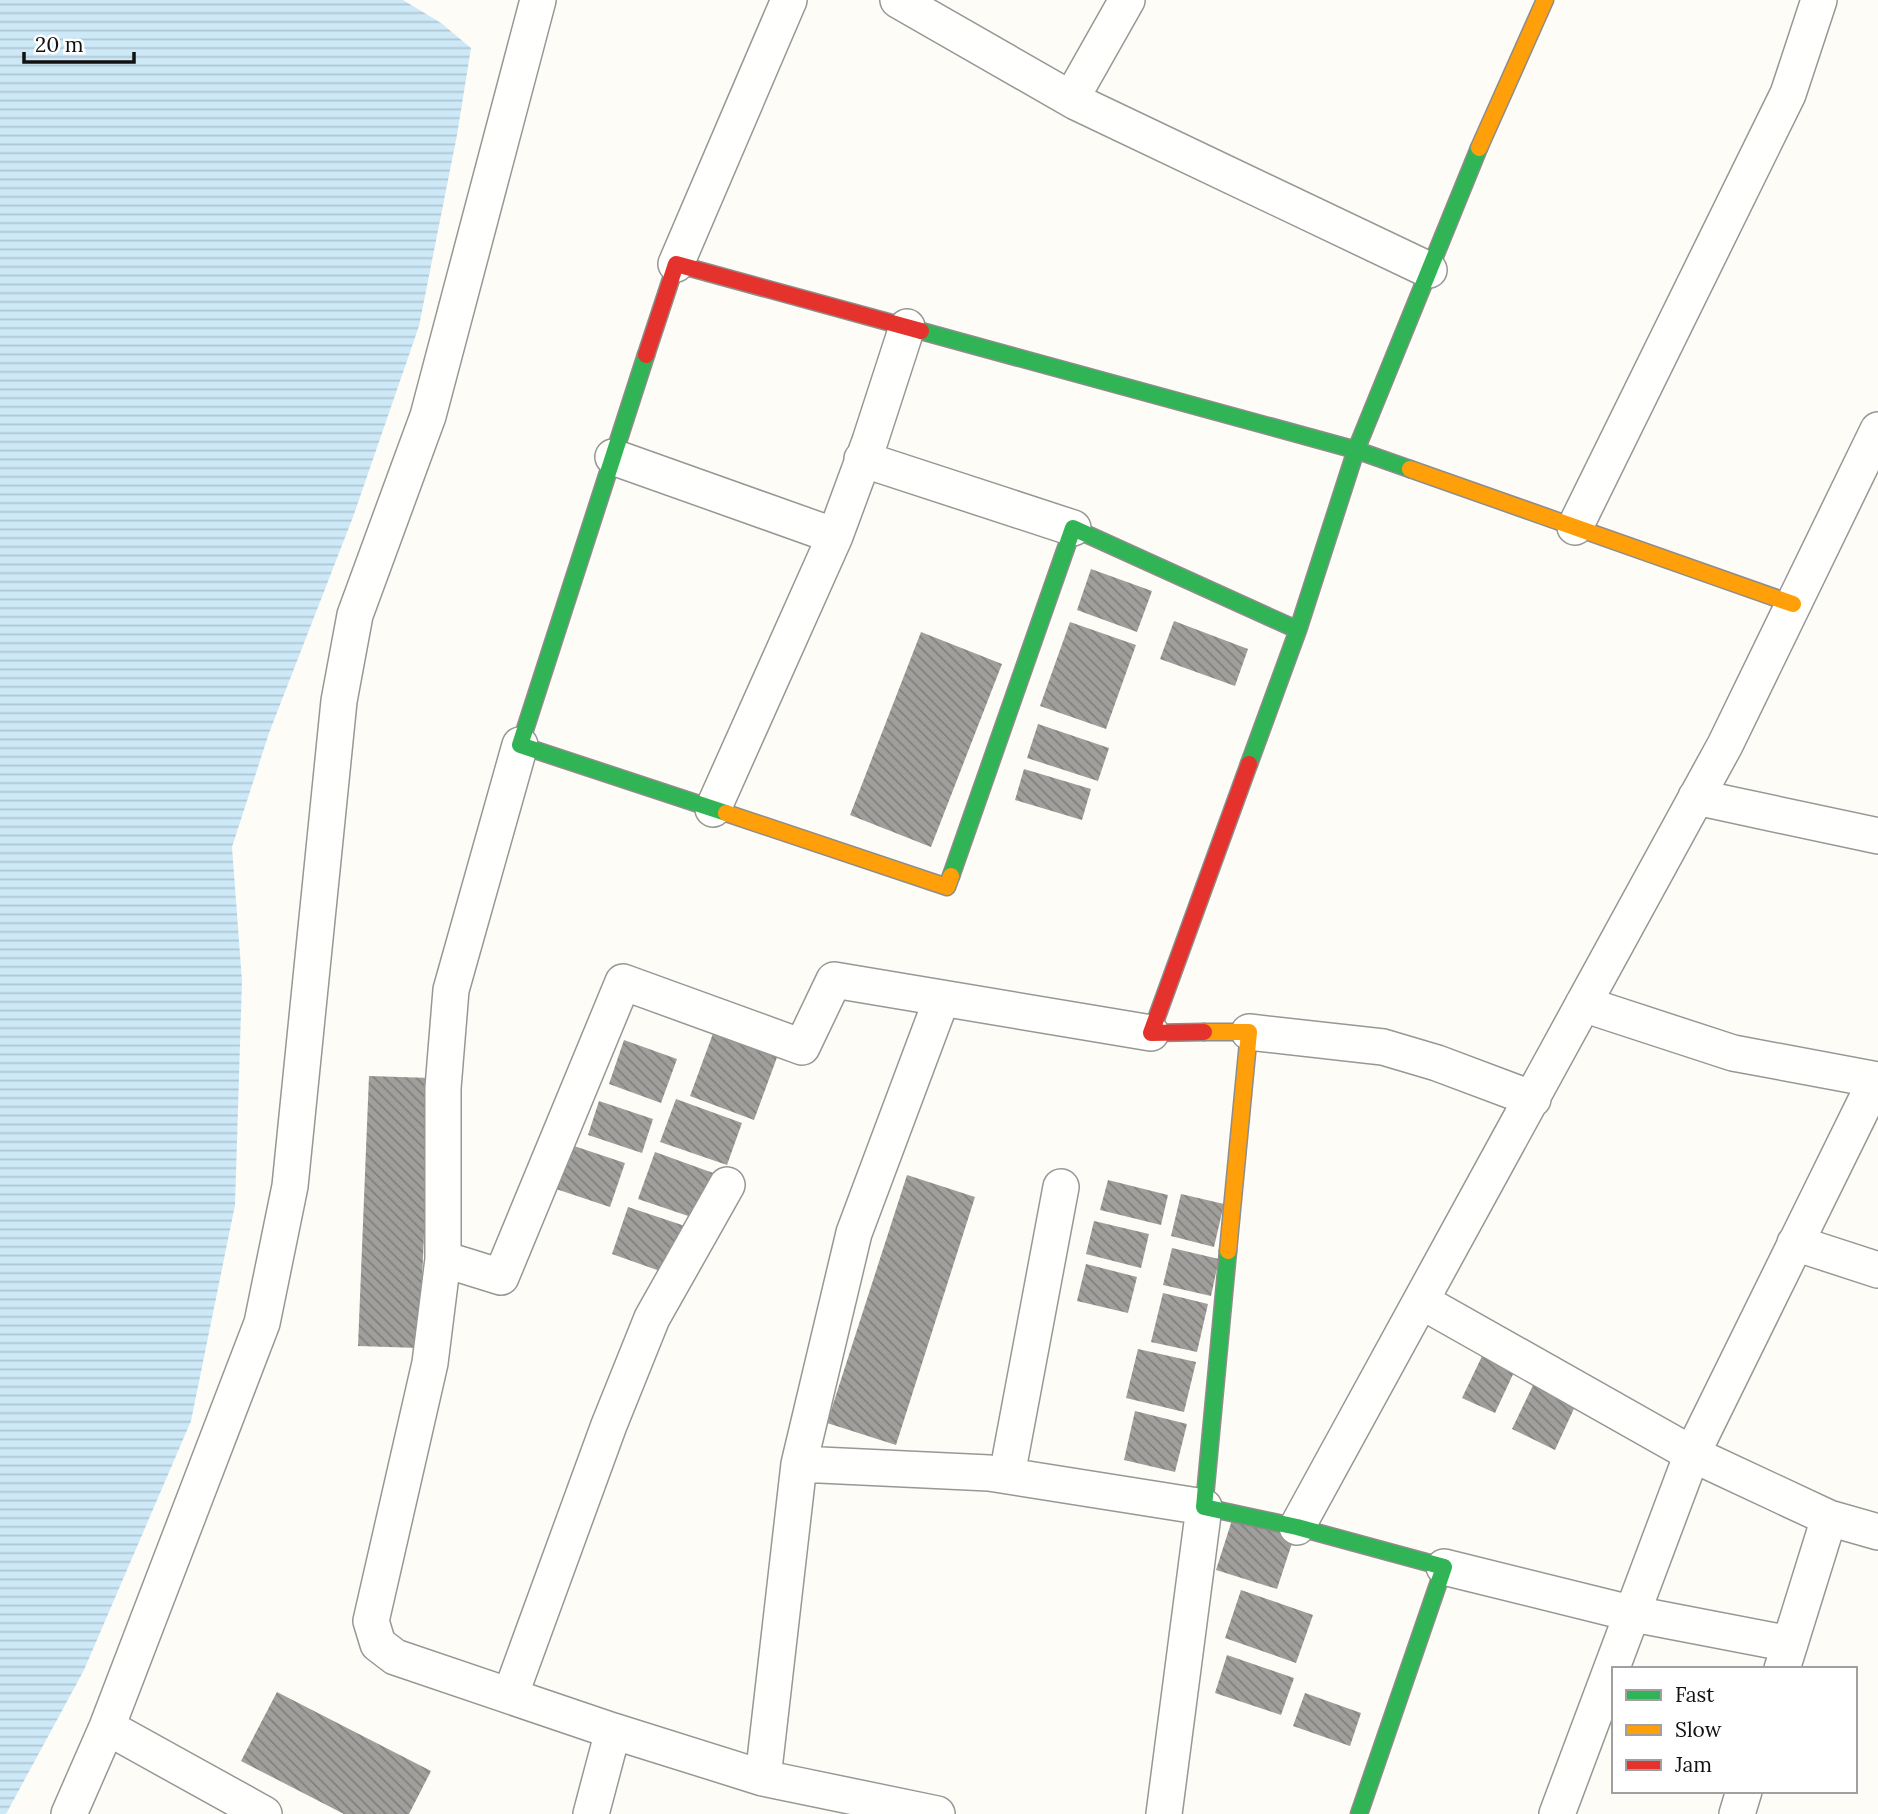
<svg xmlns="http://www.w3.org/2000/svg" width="1878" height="1814" font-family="Lora,serif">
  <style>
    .water { fill: url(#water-rules) }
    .building { fill: url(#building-back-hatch) }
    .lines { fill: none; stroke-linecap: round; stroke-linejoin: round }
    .street-casing { stroke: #979795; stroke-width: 38 }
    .fast-casing { stroke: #8e8d8b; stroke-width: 19 }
    .slow-casing { stroke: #8e8d8b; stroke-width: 19 }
    .jam-casing { stroke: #8e8d8b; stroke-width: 19 }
    .street { stroke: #fffffe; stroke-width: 35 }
    .fast { stroke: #30b455; stroke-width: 16 }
    .slow { stroke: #ff9f0a; stroke-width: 16 }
    .jam { stroke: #e5322d; stroke-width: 16 }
  </style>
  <defs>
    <pattern id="water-rules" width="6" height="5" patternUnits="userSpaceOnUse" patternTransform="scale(1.75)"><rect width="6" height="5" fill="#cde8f7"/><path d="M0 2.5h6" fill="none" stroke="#afc6d3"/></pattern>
    <pattern id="building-back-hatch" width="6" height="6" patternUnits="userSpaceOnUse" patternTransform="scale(1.75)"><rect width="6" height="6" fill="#a19f9c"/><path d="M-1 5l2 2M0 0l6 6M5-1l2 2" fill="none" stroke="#82807e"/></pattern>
  </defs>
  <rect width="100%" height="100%" fill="#fdfcf7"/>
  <!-- water -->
  <path class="water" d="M0 0H403L441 23 471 48 457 135 419 326 353 517 269 733 232 847 242 981 235 1205 191 1421 84 1670 6 1814H0Z"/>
  <!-- building -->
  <path class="building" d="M1091 569 1152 591 1137 632 1077 610Z
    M1174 621 1248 649 1235 686 1160 659Z
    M1070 622 1136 645 1106 729 1040 706Z
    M921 632 1002 664 931 847 850 815Z
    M1038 724 1109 748 1098 781 1027 758Z
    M1024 769 1091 789 1082 820 1015 800Z
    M715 1028 779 1052 754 1120 690 1096Z
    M624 1040 677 1059 661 1103 609 1084Z
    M369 1076 431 1078 419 1348 358 1346Z
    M676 1099 742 1123 727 1165 660 1142Z
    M599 1101 653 1119 642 1153 588 1135Z
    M571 1145 625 1163 610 1207 556 1189Z
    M655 1152 716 1174 700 1220 638 1199Z
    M907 1175 975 1197 896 1445 827 1423Z
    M1108 1180 1168 1195 1161 1225 1100 1210Z
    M1181 1194 1224 1204 1214 1247 1171 1236Z
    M628 1207 688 1227 671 1275 612 1254Z
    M1094 1221 1149 1234 1141 1268 1086 1254Z
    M1172 1248 1219 1259 1211 1296 1163 1285Z
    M1086 1264 1137 1277 1128 1313 1077 1301Z
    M1163 1293 1208 1304 1197 1352 1151 1342Z
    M1138 1349 1196 1362 1184 1412 1126 1398Z
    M1484 1352 1516 1368 1495 1413 1462 1398Z
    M1536 1379 1578 1400 1555 1450 1512 1429Z
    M1135 1411 1187 1424 1175 1472 1124 1460Z
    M1233 1517 1294 1537 1277 1589 1216 1570Z
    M1241 1590 1313 1615 1296 1663 1225 1638Z
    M1227 1655 1294 1678 1281 1715 1215 1693Z
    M277 1692 431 1771 409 1814H344L241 1761Z
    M1305 1693 1361 1713 1350 1746 1293 1726Z"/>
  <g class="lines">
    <!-- street casing -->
    <g class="street-casing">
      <path id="street" d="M898 0 1076 102 1429 270
        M1071 99 1127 0
        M676 264 789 0
        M613 457 835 536
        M862 459 1073 528
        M1575 527 1788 94 1819 0
        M520 745 451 990 443 1088V1259L430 1363 371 1621 378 1644 395 1657 613 1731
        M1696 797 1878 836
        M713 809 835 536 870 441 907 327
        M1583 1004 1733 1053 1878 1080
        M1249 1032 1383 1047 1437 1063 1533 1099
        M1795 1243 1878 1270
        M443 1259 501 1277 623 982 802 1047 834 980 1151 1033
        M1421 1301 1692 1454 1829 1518 1878 1532
        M799 1464 989 1473 1204 1507 1164 1814
        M1007 1475 1061 1187
        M1297 1527 1725 745 1878 430
        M1444 1567 1634 1614 1790 1644
        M1782 1669 1829 1518
        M510 1696 609 1425 652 1318 727 1185
        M107 1727 262 1323 290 1186 339 701 355 615 428 416 538 0
        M763 1778 799 1464 854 1233 942 998
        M69 1814 107 1727 264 1814
        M591 1814 613 1731 763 1778 937 1814
        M1557 1814 1692 1454 1876 1080
        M1737 1814 1744 1791"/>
    </g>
    <!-- fast casing -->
    <g class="fast-casing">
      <path id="fast" d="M921 331 1356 450 1410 469
        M646 355 520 745 726 813
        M1249 764 1298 630 1356 450 1479 148
        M951 876 1073 528 1298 630
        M1228 1251 1204 1507 1297 1527 1444 1567 1359 1814"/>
    </g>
    <!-- slow casing -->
    <g class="slow-casing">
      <path id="slow" d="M1479 148 1545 0
        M1410 469 1793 604
        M726 813 947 887 951 876
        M1204 1032H1249L1228 1251"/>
    </g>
    <!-- jam casing -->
    <g class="jam-casing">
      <path id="jam" d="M646 355 676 264 921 331
        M1204 1032 1151 1033 1249 764"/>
    </g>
    <!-- street -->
    <use href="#street" class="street"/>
    <!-- fast -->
    <use href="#fast" class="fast"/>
    <!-- slow -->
    <use href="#slow" class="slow"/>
    <!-- jam -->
    <use href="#jam" class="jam"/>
  </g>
  <!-- legend -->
  <rect x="1612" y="1667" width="245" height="126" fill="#ffffff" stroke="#a0a0a0" stroke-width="2"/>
  <rect x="1626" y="1690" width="35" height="10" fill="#30b455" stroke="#a0a0a0" stroke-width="2"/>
  <text x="1675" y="1702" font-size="21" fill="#111111">Fast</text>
  <rect x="1626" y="1725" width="35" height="10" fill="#ff9f0a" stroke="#a0a0a0" stroke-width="2"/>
  <text x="1675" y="1737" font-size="21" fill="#111111">Slow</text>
  <rect x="1626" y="1760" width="35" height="10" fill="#e5322d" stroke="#a0a0a0" stroke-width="2"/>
  <text x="1675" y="1772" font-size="21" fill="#111111">Jam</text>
  <!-- scale -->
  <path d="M24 52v10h110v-10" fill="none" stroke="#111111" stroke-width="3.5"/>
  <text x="35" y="52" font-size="21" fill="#111111" stroke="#ffffff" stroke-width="5" paint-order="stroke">20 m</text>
</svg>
